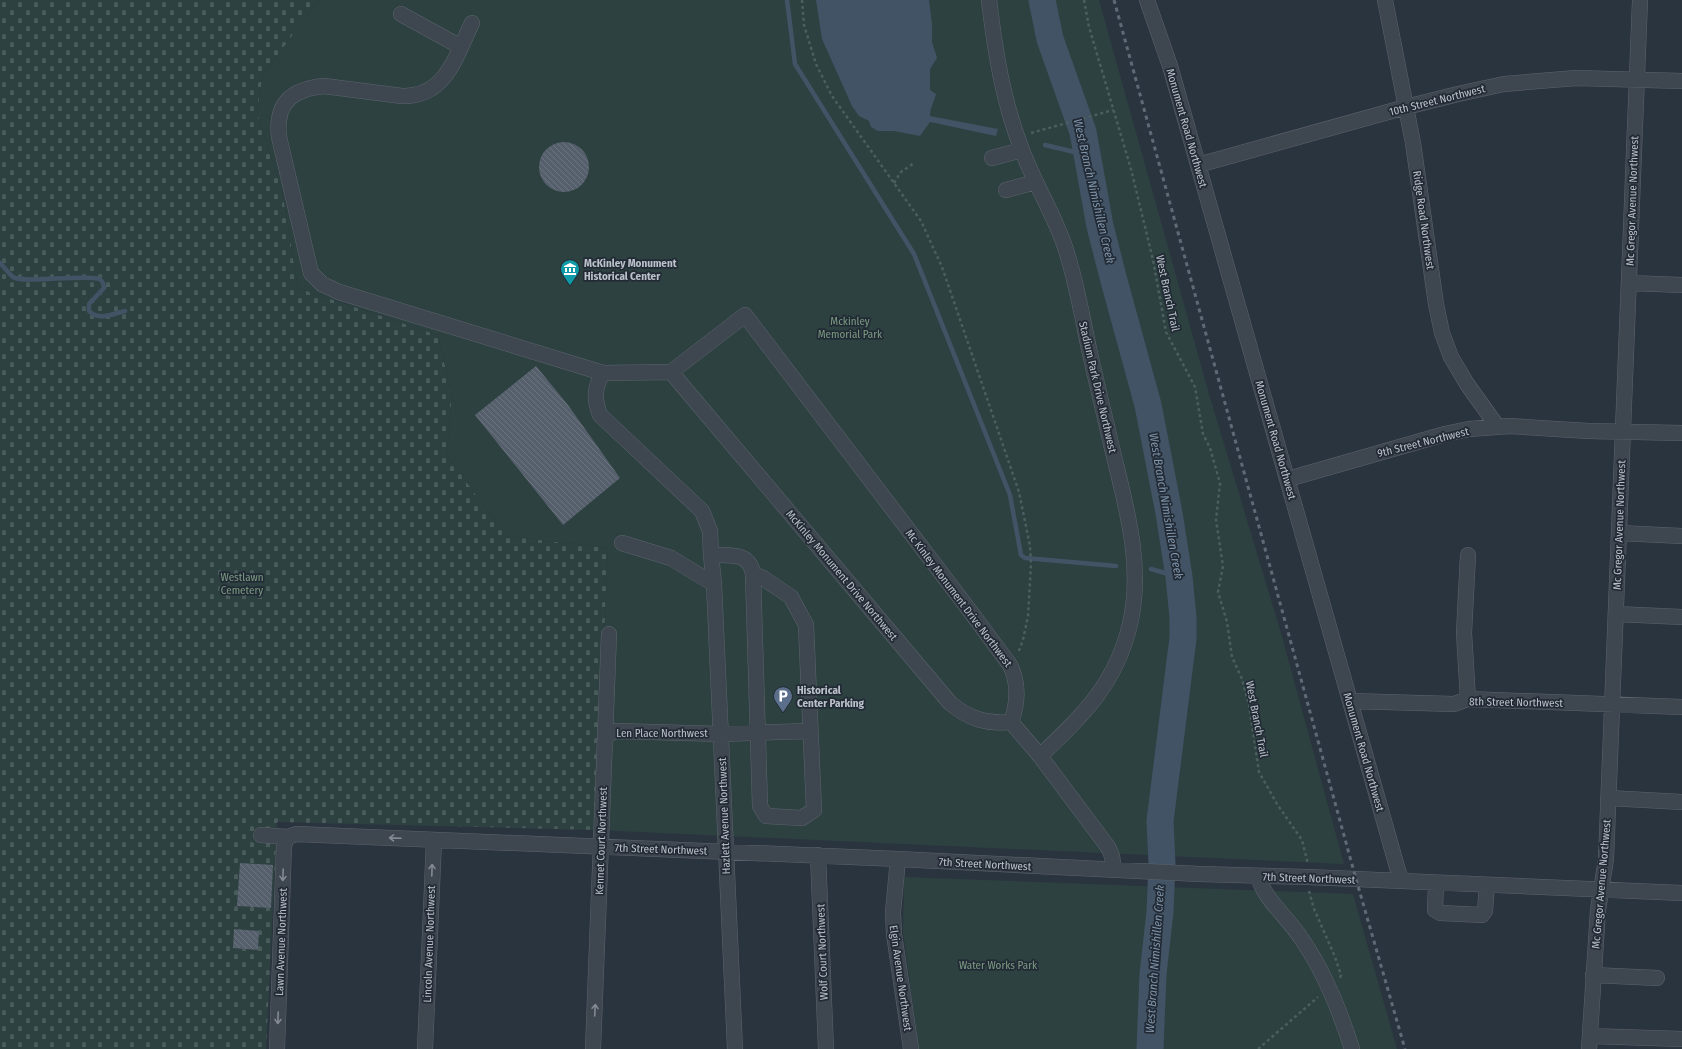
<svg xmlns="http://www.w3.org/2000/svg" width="1682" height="1049" font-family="'Fira Sans Condensed',sans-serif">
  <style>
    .cemetery { fill: url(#cemetery-stones) }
    .green { fill: #2d4141 }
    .water { fill: #425366 }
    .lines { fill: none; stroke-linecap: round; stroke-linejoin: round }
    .stream { stroke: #425366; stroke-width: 4.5 }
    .river { stroke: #425366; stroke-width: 27 }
    .building { fill: url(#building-back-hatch) }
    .minor-casing { stroke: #5c646d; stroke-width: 16 }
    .path { stroke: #4c5e5f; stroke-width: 2.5; stroke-dasharray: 3 3; stroke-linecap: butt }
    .minor { stroke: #3e464f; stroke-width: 15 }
    .rail { stroke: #606a76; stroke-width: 3; stroke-dasharray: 4 4; stroke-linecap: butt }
    .oneway { stroke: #838a93 }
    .labels { text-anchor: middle; stroke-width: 3.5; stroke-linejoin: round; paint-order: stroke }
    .street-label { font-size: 11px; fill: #bbc1ca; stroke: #222b35 }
    .poi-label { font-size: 11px; font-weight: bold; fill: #bbc1ca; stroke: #222b35; text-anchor: start }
    .park-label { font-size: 11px; fill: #7c9c82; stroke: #222b35 }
    .water-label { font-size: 12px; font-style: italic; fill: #7f93a9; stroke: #222b35 }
  </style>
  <defs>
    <pattern id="cemetery-stones" width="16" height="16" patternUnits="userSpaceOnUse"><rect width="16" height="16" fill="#2d4141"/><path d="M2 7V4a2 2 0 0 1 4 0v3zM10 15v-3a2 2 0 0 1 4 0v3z" fill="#4a5b5b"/></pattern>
    <pattern id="building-back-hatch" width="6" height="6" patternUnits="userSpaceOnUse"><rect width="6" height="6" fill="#565f6c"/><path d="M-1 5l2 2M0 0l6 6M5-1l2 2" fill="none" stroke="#6c7480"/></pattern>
  </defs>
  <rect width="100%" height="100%" fill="#2a343f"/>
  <!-- cemetery -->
  <path class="cemetery" d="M0 0H318L263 76 257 112 283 195 298 288 438 335 452 396 447 455 506 536 608 548 596 830 277 822 266 1049H0Z"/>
  <!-- green -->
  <path class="green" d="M318 0H1099L1209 394 1281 633 1344 864 596 830 608 548 506 536 447 455 452 396 438 335 298 288 283 195 257 112 263 76Z
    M904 877 1353 894 1397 1049H919L903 932Z"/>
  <!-- water -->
  <path class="water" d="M816 0H929L932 24V42L937 58 930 69V90L936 94C934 102 930 108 930 116L998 129 996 136 930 122 920 136 894 131H878L871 127 869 121 859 116 852 106 822 39Z"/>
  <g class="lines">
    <!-- stream -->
    <path class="stream" d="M787 0 795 64 914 254 1010 495 1021 555 1025 558 1116 566
      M1045 145 1087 155
      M0 263C4 267 8 273 13 277 24 284 81 274 100 279L103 283 104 288 89 304V311C98 321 113 314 125 311
      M1151 569 1179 577"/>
    <!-- river -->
    <path class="river" d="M1042 0 1050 39 1083 132 1100 226 1113 277 1148 405 1169 513 1179 577 1183 617V638L1160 821 1162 864 1160 912 1153 974 1150 1049"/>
  </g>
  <!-- building -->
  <path class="building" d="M539 167a25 25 0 1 1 50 0a25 25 0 1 1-50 0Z
    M536 366 568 405 620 478 563 525 475 415Z
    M240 863 273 865 271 908 237 906Z
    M234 929 259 931 258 950 233 948Z"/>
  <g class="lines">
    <!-- minor casing -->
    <g class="minor-casing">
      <path id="minor" d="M989 0C995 51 1003 102 1022 150 1034 183 1054 214 1065 247 1076 280 1082 315 1089 349 1096 381 1104 413 1111 444 1125 503 1144 564 1130 624 1116 684 1083 715 1040 756
        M1147 0 1170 66 1401 881
        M1385 0 1413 143 1436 304 1442 333 1451 357 1467 384 1497 426
        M401 14 461 47
        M472 23C456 56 446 97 402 96L324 86C292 89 275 103 279 137L311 273 322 284 339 292 603 373
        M992 158 1022 150
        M1198 165 1406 107 1458 94 1504 84 1576 78 1682 81
        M1006 190 1036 182
        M1629 283 1682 285
        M745 315 967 607 1010 665C1019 683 1018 704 1011 722 986 724 969 719 950 703L671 372Z
        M671 372 603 373C594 388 594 399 600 415L702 511 710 531 711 555
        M1288 479 1445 434 1469 429 1510 426 1588 431 1682 433
        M1619 533 1682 536
        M622 543 671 558 714 584
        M1616 614 1682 617
        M1468 699 1464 633 1468 555
        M1350 701 1454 704 1468 699 1682 707
        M1011 722 1040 756 1108 847 1112 856 1114 870
        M605 736 616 731 721 734 810 731
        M1608 798 1682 802
        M261 835 288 837 296 834 898 859 1199 874 1308 877 1682 893
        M818 855 826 1049
        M898 859 893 912 894 934 911 1049
        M1258 876C1265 901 1287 916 1301 938 1324 971 1340 1011 1352 1049
        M1436 883 1435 910 1440 913 1482 915 1485 911 1487 885
        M1593 975 1657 978
        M1590 1036 1682 1039
        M277 1049 284 845 288 837
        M425 1049 434 840
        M593 1049 609 634
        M735 1049 714 584 711 555C729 555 750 552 753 574L763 578 791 597 806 625 814 810 802 818 766 816 760 806 753 574
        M1589 1049 1598 910 1606 859 1640 0"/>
    </g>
    <!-- path -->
    <path class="path" d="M802 0 804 25 816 64 832 96 921 221 942 267 1019 492 1030 546 1031 564 1028 616 1023 640 1018 653
      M1084 0 1089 27 1131 169 1153 260 1166 332 1195 387 1203 434 1210 448 1220 483 1216 520 1223 566 1218 592 1227 622 1232 657 1242 679 1249 705 1259 772 1277 804 1302 840 1308 864
      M1031 133 1113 110
      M894 183 901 172 914 163
      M1309 891 1314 909 1335 957 1341 975 1340 978
      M1258 1049 1318 997"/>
    <!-- minor -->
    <use href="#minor" class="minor"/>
    <!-- rail -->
    <path class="rail" d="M1114 0 1356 879 1405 1049"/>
  </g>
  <!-- one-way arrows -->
  <defs><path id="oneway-shaft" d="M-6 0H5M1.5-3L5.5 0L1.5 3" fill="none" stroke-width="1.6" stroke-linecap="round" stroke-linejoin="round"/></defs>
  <g class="oneway">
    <use href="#oneway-shaft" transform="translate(395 838) rotate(-178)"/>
    <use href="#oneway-shaft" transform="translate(432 870) rotate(-88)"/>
    <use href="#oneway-shaft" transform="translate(283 875) rotate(92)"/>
    <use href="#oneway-shaft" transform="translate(595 1010) rotate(-87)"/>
    <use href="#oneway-shaft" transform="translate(278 1018) rotate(92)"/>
  </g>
  <!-- icons -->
  <defs>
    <g id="museum-pin" transform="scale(1)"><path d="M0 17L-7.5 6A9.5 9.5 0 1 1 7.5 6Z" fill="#0f9aa8" stroke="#222b35"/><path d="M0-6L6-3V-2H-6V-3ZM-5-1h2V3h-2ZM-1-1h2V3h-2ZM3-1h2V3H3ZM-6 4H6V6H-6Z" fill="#fff"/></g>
    <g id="parking-pin" transform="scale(1)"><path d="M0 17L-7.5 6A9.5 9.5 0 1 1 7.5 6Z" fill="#5c6f8a" stroke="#222b35"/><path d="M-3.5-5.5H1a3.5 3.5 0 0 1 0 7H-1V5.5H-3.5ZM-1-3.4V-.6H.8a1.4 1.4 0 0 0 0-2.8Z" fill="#fff"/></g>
  </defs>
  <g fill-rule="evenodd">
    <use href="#museum-pin" x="570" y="269"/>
    <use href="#parking-pin" x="783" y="696"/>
  </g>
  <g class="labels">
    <!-- street labels -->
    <g class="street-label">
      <text transform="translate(1437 100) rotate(-14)" y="4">10th Street Northwest</text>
      <text transform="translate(1187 128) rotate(74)" y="4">Monument Road Northwest</text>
      <text transform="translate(1632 201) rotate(-88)" y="4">Mc Gregor Avenue Northwest</text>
      <text transform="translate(1424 220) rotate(82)" y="4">Ridge Road Northwest</text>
      <text transform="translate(1168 293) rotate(78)" y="4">West Branch Trail</text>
      <text transform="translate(1098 387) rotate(77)" y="4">Stadium Park Drive Northwest</text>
      <text transform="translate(1276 440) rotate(74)" y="4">Monument Road Northwest</text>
      <text transform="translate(1423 442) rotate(-14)" y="4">9th Street Northwest</text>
      <text transform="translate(1619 525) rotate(-88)" y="4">Mc Gregor Avenue Northwest</text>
      <text transform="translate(842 575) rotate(50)" y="4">McKinley Monument Drive Northwest</text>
      <text transform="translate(959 598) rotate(53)" y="4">Mc Kinley Monument Drive Northwest</text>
      <text transform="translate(1516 702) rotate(1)" y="4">8th Street Northwest</text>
      <text transform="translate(1257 719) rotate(79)" y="4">West Branch Trail</text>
      <text x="662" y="737">Len Place Northwest</text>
      <text transform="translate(1364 752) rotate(74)" y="4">Monument Road Northwest</text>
      <text transform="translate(724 816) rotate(-92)" y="4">Hazlett Avenue Northwest</text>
      <text transform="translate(601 841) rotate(-88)" y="4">Kennet Court Northwest</text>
      <text transform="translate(661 849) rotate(2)" y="4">7th Street Northwest</text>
      <text transform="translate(985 864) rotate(3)" y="4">7th Street Northwest</text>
      <text transform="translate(1309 878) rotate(2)" y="4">7th Street Northwest</text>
      <text transform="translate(1601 884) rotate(-85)" y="4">Mc Gregor Avenue Northwest</text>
      <text transform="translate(281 942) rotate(-88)" y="4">Lawn Avenue Northwest</text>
      <text transform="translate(429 944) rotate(-88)" y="4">Lincoln Avenue Northwest</text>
      <text transform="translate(822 952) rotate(-92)" y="4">Wolf Court Northwest</text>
      <text transform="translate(901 978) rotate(82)" y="4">Elgin Avenue Northwest</text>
    </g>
    <!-- poi labels -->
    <g class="poi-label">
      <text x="584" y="267">McKinley Monument<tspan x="584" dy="13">Historical Center</tspan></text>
      <text x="797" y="694">Historical<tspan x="797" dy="13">Center Parking</tspan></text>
    </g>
    <!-- park labels -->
    <g class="park-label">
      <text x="850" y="325">Mckinley<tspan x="850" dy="13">Memorial Park</tspan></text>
      <text x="242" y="581">Westlawn<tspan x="242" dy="13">Cemetery</tspan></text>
      <text x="998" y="969">Water Works Park</text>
    </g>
    <!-- water labels -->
    <g class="water-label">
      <text transform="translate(1094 191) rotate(77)" y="4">West Branch Nimishillen Creek</text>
      <text transform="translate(1166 506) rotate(80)" y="4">West Branch Nimishillen Creek</text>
      <text transform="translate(1155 959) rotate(-86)" y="4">West Branch Nimishillen Creek</text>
    </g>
  </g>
</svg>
